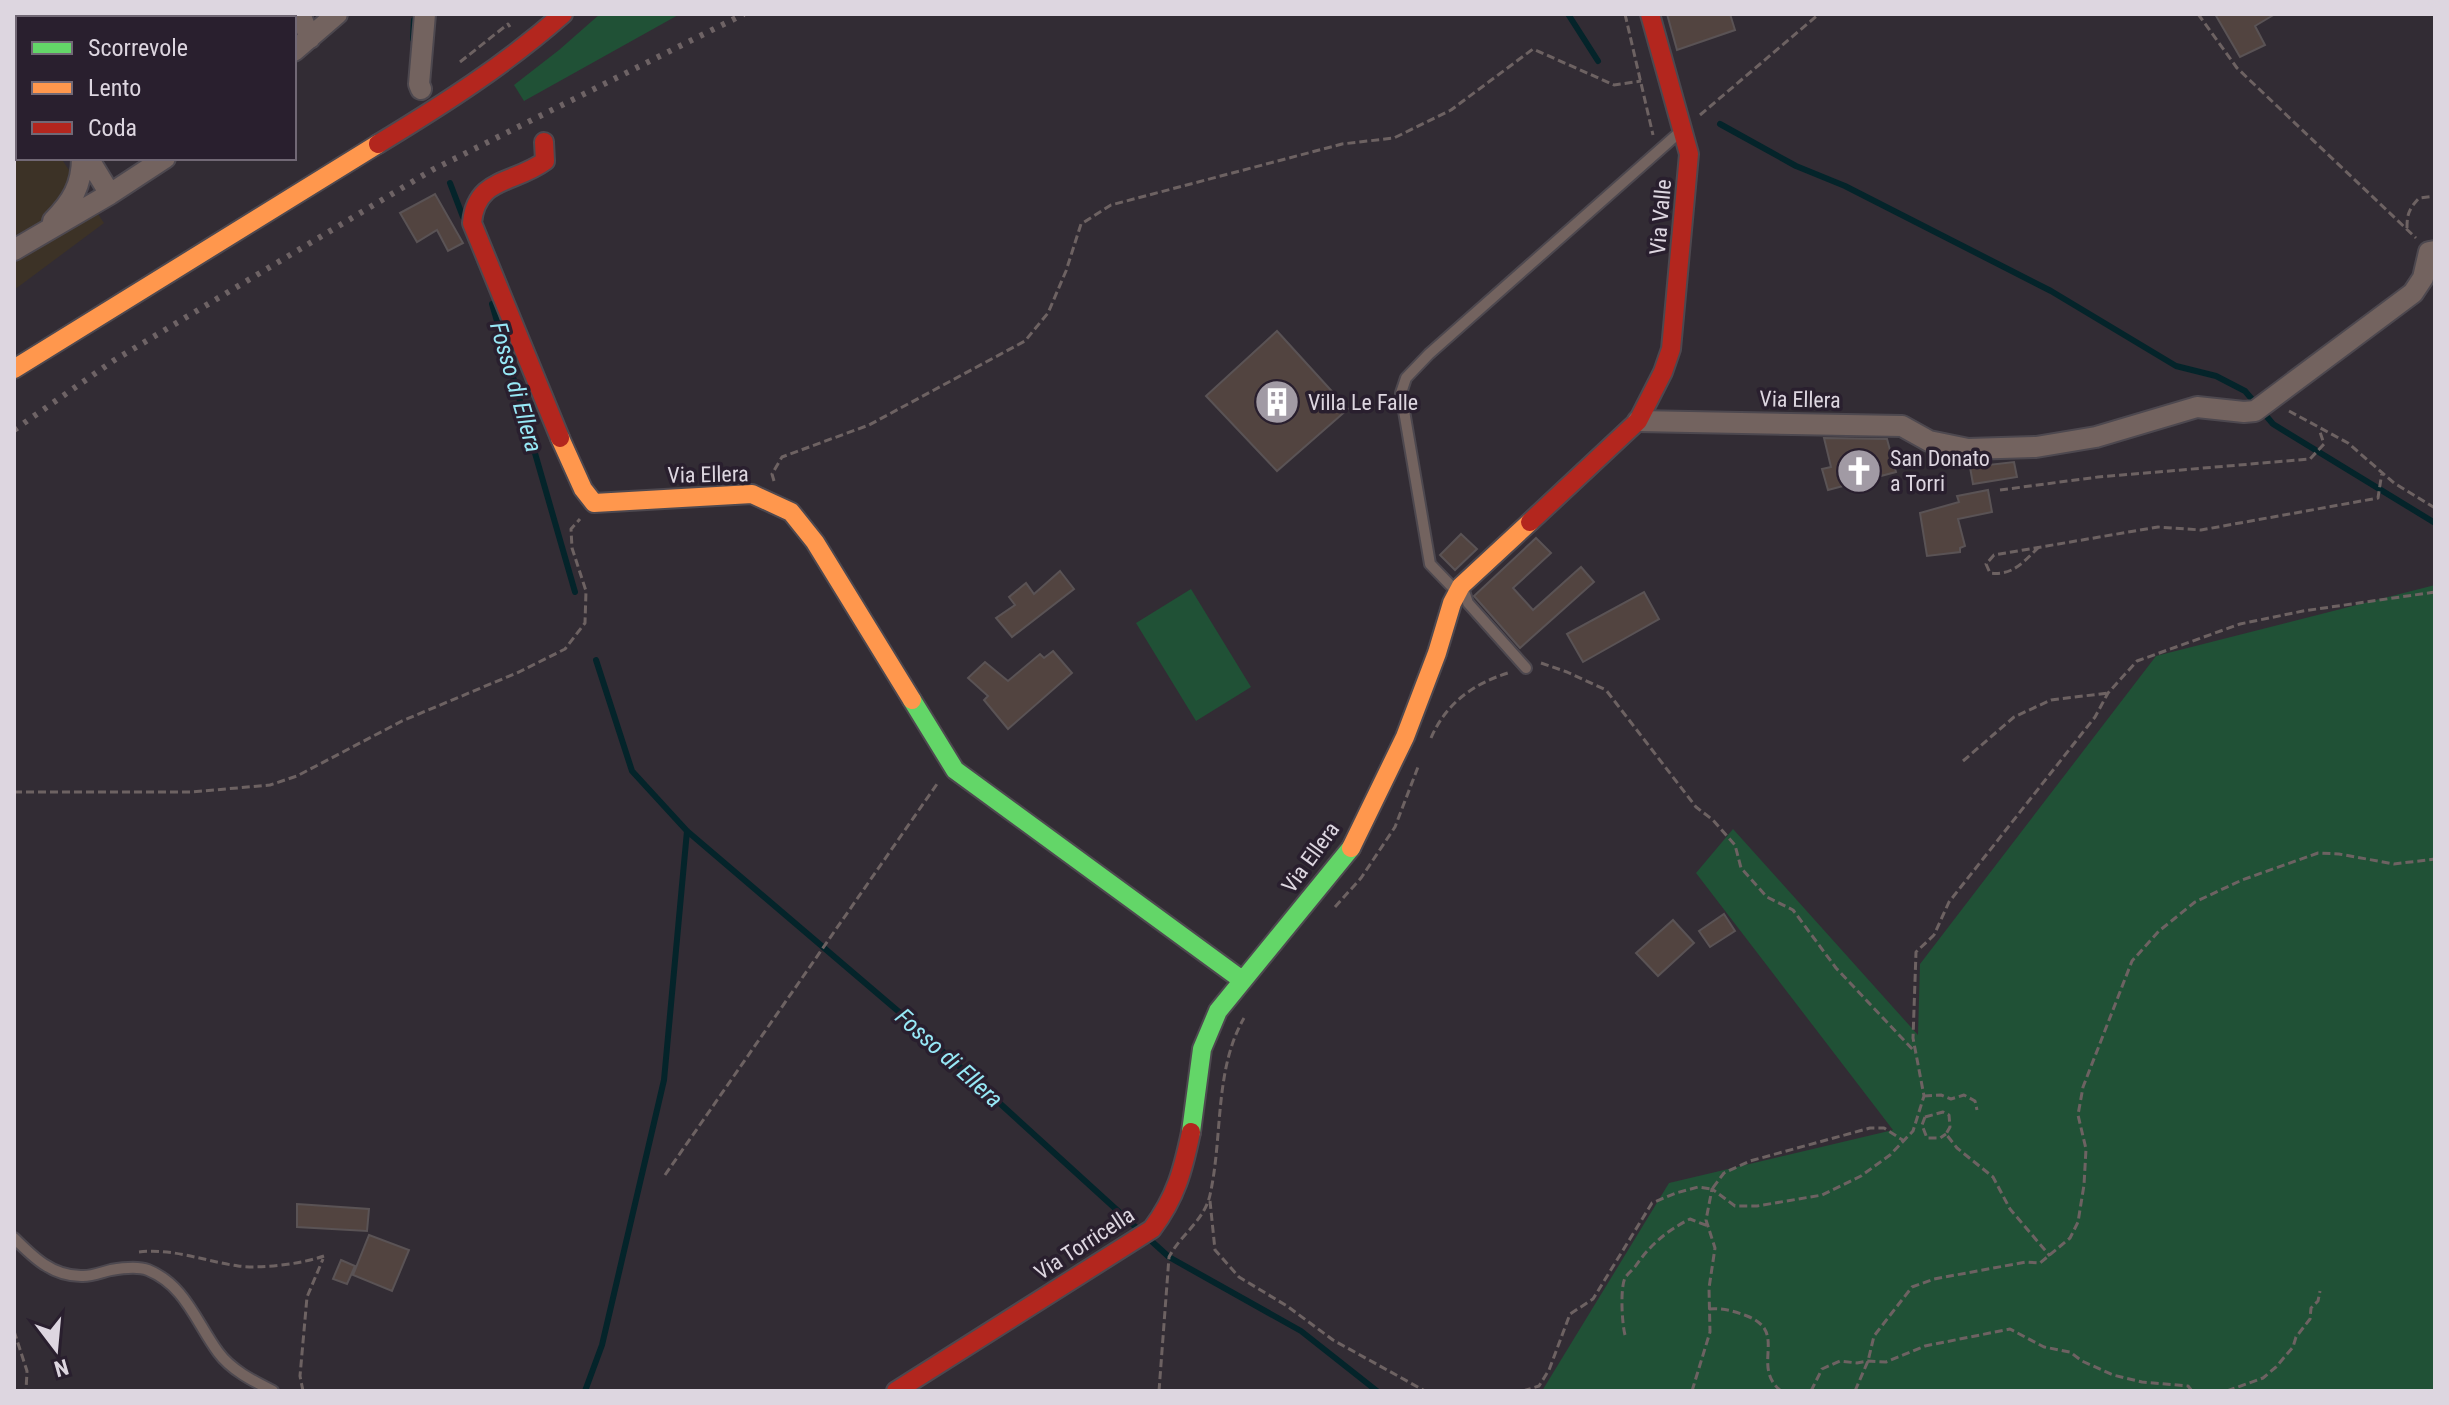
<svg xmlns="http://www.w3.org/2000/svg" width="2449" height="1405" font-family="'Roboto Condensed',sans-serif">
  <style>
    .industrial { fill: #3c3226 }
    .green { fill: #205136 }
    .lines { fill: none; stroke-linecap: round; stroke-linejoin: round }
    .stream { stroke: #04242a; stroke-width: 6 }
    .building { fill: #524440; stroke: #5a5355; stroke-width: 2 }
    .lane-casing { stroke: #4d484f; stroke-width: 14 }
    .street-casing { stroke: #4d484f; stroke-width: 24 }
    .fast-casing { stroke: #4d484f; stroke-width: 22 }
    .slow-casing { stroke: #4d484f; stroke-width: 22 }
    .jam-casing { stroke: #4d484f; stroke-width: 22 }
    .path { stroke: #6d6262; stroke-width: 3; stroke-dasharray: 8 4; stroke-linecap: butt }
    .lane { stroke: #73635f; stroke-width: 10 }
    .street { stroke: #73635f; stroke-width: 20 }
    .fast { stroke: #63d668; stroke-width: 18 }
    .slow { stroke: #ff974d; stroke-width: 18 }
    .jam { stroke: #b3261e; stroke-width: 18 }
    .rail { stroke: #6e6365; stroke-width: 6; stroke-dasharray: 4 8; stroke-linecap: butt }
    .labels { text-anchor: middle; stroke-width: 7; stroke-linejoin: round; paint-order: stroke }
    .street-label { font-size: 22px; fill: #ddd6e0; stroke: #291f2e }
    .poi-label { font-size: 22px; fill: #ddd6e0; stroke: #291f2e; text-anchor: start }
    .water-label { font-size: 24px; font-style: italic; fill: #97e8f6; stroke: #291f2e }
  </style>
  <rect width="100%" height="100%" fill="#322c34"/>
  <!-- industrial -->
  <path class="industrial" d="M14 86 18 92V158H61L104 223 14 290Z"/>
  <!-- green -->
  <path class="green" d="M600 14H680L524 101 514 85 559 50Z
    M2435 585V1391H1542L1669 1183 1893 1130 1696 873 1733 829 1918 1035 1920 964 2156 656Z
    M1191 589 1251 687 1196 721 1136 623Z"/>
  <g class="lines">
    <!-- stream -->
    <path class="stream" d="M1568 14 1598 61
      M413 39 414 20
      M1720 124 1796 166 1845 186 2051 291 2176 366 2216 376 2245 391 2273 424 2435 523
      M450 183 463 217
      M492 304 575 592
      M596 660 632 771 687 831 905 1017 1140 1231
      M1148 1238 1169 1257 1301 1331 1377 1391
      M585 1391 602 1345 664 1080 687 831"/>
  </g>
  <!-- building -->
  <path class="building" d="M1667 14H1730L1735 30 1677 50Z
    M2215 14H2275L2255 26 2265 45 2240 57Z
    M435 194 463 243 448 251 437 230 417 242 400 213Z
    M1277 331 1348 409 1277 471 1206 396Z
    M1824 438 1887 439 1896 472 1828 490 1822 469 1831 467Z
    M2014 462 2017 477 1973 484 1970 467Z
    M1988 490 1992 512 1958 519 1965 546 1960 548V552L1927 556 1920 513 1959 502 1957 496Z
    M1461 534 1477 549 1455 570 1440 555Z
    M1536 538 1551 553 1513 588 1533 610 1581 567 1594 582 1520 648 1474 596Z
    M1060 571 1074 589 1012 637 996 618 1015 605 1009 597 1026 583 1034 594Z
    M1644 592 1659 619 1583 662 1567 634Z
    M1053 651 1072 673 1008 729 984 700 988 696 968 678 985 662 1008 681 1040 654 1044 658Z
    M1724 914 1735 931 1710 947 1699 931Z
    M1673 920 1694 943 1658 976 1636 953Z
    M297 1204 369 1209 367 1231 297 1227Z
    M369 1235 409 1250 392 1291 353 1275Z
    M341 1260 355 1266 347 1284 333 1279Z"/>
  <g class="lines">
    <!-- lane casing -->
    <g class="lane-casing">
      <path id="lane" d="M1456 591 1430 564 1401 393 1406 378 1429 354 1681 131
        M1464 591 1468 603 1526 668
        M14 1238C33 1257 52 1276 81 1276 91 1277 102 1272 111 1270 122 1268 138 1266 148 1270 185 1285 196 1322 218 1352 231 1370 253 1381 273 1391"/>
    </g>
    <!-- street casing -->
    <g class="street-casing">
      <path id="street" d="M300 14 310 38
        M28 18 30 14
        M14 26 18 28
        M294 51 337 14
        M421 89 419 84 425 14
        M88 158 110 194
        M53 221C72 202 82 185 82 158
        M14 250 110 194 165 158
        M1638 421 1902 426 1929 441 1968 449 2036 447 2096 437 2197 407 2244 412 2255 411 2413 293 2423 278 2429 252 2435 251"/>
    </g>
    <!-- fast casing -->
    <g class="fast-casing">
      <path id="fast" d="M912 700 955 770 1242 980
        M1191 1132 1202 1049 1218 1011 1351 848"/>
    </g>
    <!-- slow casing -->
    <g class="slow-casing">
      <path id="slow" d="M14 369 378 144
        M560 438 583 489 594 503 752 494 791 512 815 542 912 700
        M1351 848 1405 737 1437 653 1452 603 1461 586 1530 522"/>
    </g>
    <!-- jam casing -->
    <g class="jam-casing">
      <path id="jam" d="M544 142 545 161C514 184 476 177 472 223L560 438
        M378 144C444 104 505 65 563 14
        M1530 522 1638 421 1663 372 1671 349 1689 154 1650 14
        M896 1391 1152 1229C1176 1197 1183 1170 1191 1132"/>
    </g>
    <!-- path -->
    <path class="path" d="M1625 14 1653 135
      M2198 14 2237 68 2416 238
      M460 62 508 24 510 27
      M1700 115 1819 14
      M2407 228C2407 214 2409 209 2419 198L2435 196
      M2289 411 2348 443 2394 483 2435 508
      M774 481 772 474 782 457 869 425 1025 341 1048 313 1066 271 1081 224 1111 205 1342 144 1394 138 1451 110 1533 49 1614 85 1641 81
      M2000 490 2098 477 2310 459 2324 444 2319 429
      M2039 547C2023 562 2013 576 1990 573L1986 564 1994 555 2158 527 2201 530 2378 498 2382 472
      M1541 663 1567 672 1606 690 1696 807 1713 820 1735 845 1741 868 1767 897 1793 910 1836 968 1916 1053
      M1431 738C1446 703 1474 683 1511 672
      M1963 761 2014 717 2051 700 2108 693
      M14 792H192L270 785 297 776 402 721 519 672 565 649 585 623 586 591 572 548 571 529 580 519
      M1335 907 1361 878 1395 827 1418 767
      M1924 1096 1941 1095 1951 1099 1964 1095 1975 1101 1977 1110
      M1925 1117 1943 1112 1949 1115 1950 1127 1946 1134 1957 1148 1993 1177 2010 1209 2050 1256
      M1925 1117 1922 1125 1927 1138H1940L1946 1134
      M665 1175 937 784
      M1210 1201 1215 1250 1239 1277 1287 1306 1333 1340 1425 1391
      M139 1252C173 1248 204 1261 238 1266 262 1269 301 1264 324 1256
      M1709 1309C1724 1308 1734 1311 1747 1316 1789 1332 1750 1366 1781 1391
      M14 1331 27 1371 26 1391
      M1625 1335C1622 1324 1620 1288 1625 1278 1628 1273 1634 1269 1637 1264 1651 1244 1668 1230 1690 1219L1708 1226
      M303 1391 300 1376 307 1297 323 1259
      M1159 1391 1169 1257C1181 1234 1204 1221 1210 1195 1223 1137 1214 1070 1244 1018
      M1523 1391 1539 1386 1549 1370 1570 1314 1593 1299 1652 1203 1676 1193 1698 1187 1712 1189 1724 1173 1750 1161 1870 1128H1884L1904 1141
      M1692 1391 1710 1332 1709 1288 1715 1248 1706 1220 1712 1189 1735 1206H1757L1822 1195 1861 1176 1890 1155 1913 1131 1924 1096 1913 1038 1916 952 1934 935 1949 902 2095 717 2108 693 2137 661 2240 624 2303 611 2435 592
      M1811 1391 1822 1369 1840 1361 1857 1363 1868 1361 1886 1362 1925 1346 2010 1329 2044 1347 2070 1352 2082 1361 2113 1375 2142 1382 2188 1386 2192 1391
      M1855 1391 1868 1361 1874 1336 1912 1287 1934 1279 2026 1262 2040 1263 2070 1238 2078 1222 2084 1185 2086 1149 2078 1115 2083 1087 2132 961 2159 931 2195 902 2242 880 2318 853 2339 854 2394 864 2435 859
      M2227 1391 2263 1378 2276 1367 2293 1347 2296 1337 2310 1319 2311 1308 2318 1301 2320 1291"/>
    <!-- lane -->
    <use href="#lane" class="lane"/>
    <!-- street -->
    <use href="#street" class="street"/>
    <!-- fast -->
    <use href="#fast" class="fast"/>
    <!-- slow -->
    <use href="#slow" class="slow"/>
    <!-- jam -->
    <use href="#jam" class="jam"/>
    <!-- rail -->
    <path class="rail" d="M14 430 113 361 432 170 744 14"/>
  </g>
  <!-- icons -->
  <defs>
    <g id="building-disc" transform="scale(2.3)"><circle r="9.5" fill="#a19aa4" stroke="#291f2e"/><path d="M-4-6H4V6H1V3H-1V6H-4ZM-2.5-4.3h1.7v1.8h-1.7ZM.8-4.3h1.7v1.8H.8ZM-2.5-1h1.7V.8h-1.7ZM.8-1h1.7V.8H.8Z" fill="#fff"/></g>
    <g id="church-disc" transform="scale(2.3)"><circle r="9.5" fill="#a19aa4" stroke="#291f2e"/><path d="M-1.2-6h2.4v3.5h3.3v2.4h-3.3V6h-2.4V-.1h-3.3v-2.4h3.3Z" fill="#fff"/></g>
  </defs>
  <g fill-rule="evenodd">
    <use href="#building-disc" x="1277" y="402"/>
    <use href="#church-disc" x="1859" y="471"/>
  </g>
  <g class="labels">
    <!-- street labels -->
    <g class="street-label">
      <text transform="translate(1660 217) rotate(-85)" y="8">Via Valle</text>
      <text transform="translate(1800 399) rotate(1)" y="8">Via Ellera</text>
      <text transform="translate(708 474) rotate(-1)" y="8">Via Ellera</text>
      <text transform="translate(1310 857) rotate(-54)" y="8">Via Ellera</text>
      <text transform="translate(1084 1243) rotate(-33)" y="8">Via Torricella</text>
    </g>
    <!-- poi labels -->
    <g class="poi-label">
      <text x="1308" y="410">Villa Le Falle</text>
      <text x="1890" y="466">San Donato<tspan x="1890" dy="25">a Torri</tspan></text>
    </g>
    <!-- water labels -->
    <g class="water-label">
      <text transform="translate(516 387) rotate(74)" y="8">Fosso di Ellera</text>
      <text transform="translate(949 1058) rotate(42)" y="8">Fosso di Ellera</text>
    </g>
  </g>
  <!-- border -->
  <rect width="2449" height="1405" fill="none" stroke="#ddd6e0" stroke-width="32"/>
  <!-- legend -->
  <rect x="16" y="16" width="280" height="144" fill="#291f2e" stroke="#716875" stroke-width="2"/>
  <rect x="32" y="42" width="40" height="12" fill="#63d668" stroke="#716875" stroke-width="2"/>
  <text x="88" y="56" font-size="24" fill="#ddd6e0">Scorrevole</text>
  <rect x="32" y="82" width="40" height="12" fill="#ff974d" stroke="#716875" stroke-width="2"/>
  <text x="88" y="96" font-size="24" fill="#ddd6e0">Lento</text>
  <rect x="32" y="122" width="40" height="12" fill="#b3261e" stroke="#716875" stroke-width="2"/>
  <text x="88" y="136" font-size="24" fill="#ddd6e0">Coda</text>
  <!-- north arrow -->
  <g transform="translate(56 1349) rotate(164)" stroke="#291f2e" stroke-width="6" paint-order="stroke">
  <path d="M0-6L14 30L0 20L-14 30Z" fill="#ddd6e0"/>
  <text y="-12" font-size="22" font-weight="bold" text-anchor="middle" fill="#ddd6e0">N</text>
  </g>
</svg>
